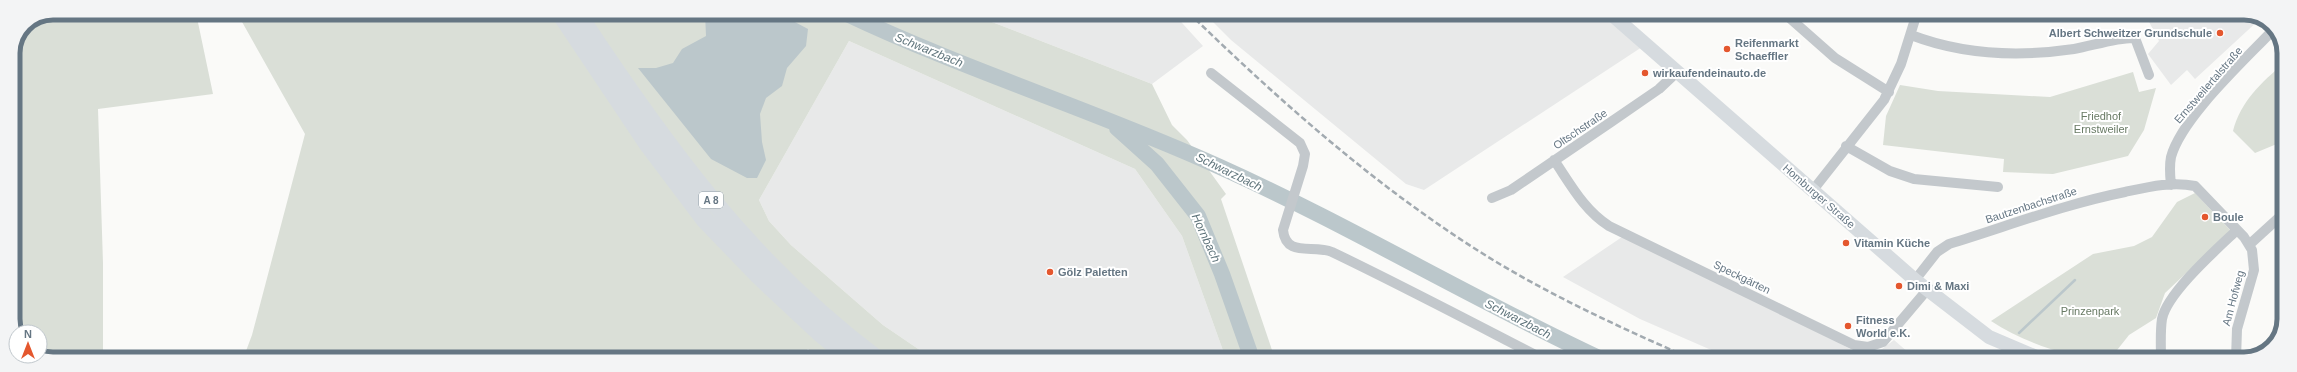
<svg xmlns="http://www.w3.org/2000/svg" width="2297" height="372" font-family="Helvetica,sans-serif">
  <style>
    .built { fill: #e8e9e9 }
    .green { fill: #dadfd7 }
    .water { fill: #bbc7cb }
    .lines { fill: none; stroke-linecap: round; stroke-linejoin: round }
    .stream { stroke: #bbc7cb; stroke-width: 2.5 }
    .river { stroke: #bbc7cb; stroke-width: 16 }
    .street { stroke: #c3c8cc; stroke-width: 10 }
    .secondary { stroke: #d6dbdf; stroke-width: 14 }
    .highway { stroke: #d6dbdf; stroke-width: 18 }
    .rail { stroke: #a2aab0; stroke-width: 2.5; stroke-dasharray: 6 3; stroke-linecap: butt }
    .poi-dot { fill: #e4572e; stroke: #fff; stroke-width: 1.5 }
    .labels { text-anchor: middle; stroke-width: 4; stroke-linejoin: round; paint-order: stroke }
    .shield { fill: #fff; stroke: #939fa8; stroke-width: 1 }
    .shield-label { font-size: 10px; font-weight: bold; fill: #657683 }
    .poi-label { font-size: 11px; font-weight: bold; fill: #657683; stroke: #fff; text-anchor: start }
    .street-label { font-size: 11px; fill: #657683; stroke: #fff }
    .park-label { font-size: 11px; fill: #687a64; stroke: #fff }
    .water-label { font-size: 12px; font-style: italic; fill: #60757c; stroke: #fff }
    .rim { fill: none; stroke: #657683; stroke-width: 5 }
  </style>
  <rect width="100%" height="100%" fill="#fafaf8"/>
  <!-- built -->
  <path class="built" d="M974 13H1173L1203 46 1152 84 992 22Z
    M1204 13H1604L1642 47 1424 190 1406 184 1231 40Z
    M2149 13H2249L2260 19 2195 79 2187 70 2171 85 2148 54 2159 41 2146 16Z
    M849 41 1135 169 1182 236 1226 359H933L883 325 791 245 769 221 759 200Z
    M1622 237 1822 333 1857 353 1872 352 1882 349 1894 340 1916 359H1732L1640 319 1563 277Z"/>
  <!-- green -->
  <path class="green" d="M53 13H196L213 94 98 109 103 263V359H48L40 355V332H17L13 324V53L25 25Z
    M237 13H974L992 22 1152 84 1172 125 1187 140 1226 194 1221 199 1275 359H1226L1182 236 1135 169 849 41 759 200 769 221 791 245 883 325 933 359H819L808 349 799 359H243L252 335 305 134Z
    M2284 63V141L2255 153 2233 131C2241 101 2261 83 2284 63Z
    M2133 72 2139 92 2156 88 2144 130 2128 156 2053 174 2003 172 2004 159 1883 145 1886 116 1900 85 1938 91 2050 97Z
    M2195 193 2231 231 2165 293 2156 318 2129 335 2110 359C2070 359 2025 343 1991 321L2093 254 2134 246 2152 237 2177 202Z"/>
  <!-- water -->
  <path class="water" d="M705 13H778L808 29 806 46 787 68 782 86 766 98 760 114 762 142 766 160 757 178H747L711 159 638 68H656L673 63 682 49 706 36Z"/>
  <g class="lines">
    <!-- stream -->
    <path class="stream" d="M2019 333 2075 280"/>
    <!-- river -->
    <path class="river" d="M845 13C967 71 1097 111 1220 167 1349 225 1472 299 1601 359
      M1117 128 1157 164 1198 216 1222 274 1252 359"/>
    <!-- street -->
    <path class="street" d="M1784 13 1835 58 1889 92
      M1911 35C1963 55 2019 57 2074 49 2092 46 2118 37 2135 38L2149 75
      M1211 73 1300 143 1305 154 1303 166 1283 230C1286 258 1313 244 1332 252 1403 286 1473 323 1543 359
      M1846 146 1890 171 1914 179 1998 187
      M1554 160C1571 185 1584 210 1609 226L1854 345 1868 347 1883 342 1927 290
      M2171 185C2170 175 2169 167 2171 157 2182 117 2245 60 2274 29
      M1813 190 1884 100 1901 64 1917 13
      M1492 198 1511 190 1611 122 1659 89 1677 72
      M2250 244 2284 213
      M1915 280 1937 252 1949 244C2008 226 2065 204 2125 192 2148 187 2172 181 2195 186L2244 237 2252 250 2254 270 2237 329 2236 359
      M2161 359C2161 346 2160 332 2162 319 2167 293 2217 249 2237 230"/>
    <!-- secondary -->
    <path class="secondary" d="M1610 13 1915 280 1989 337 2041 359"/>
    <!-- highway -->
    <path class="highway" d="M560 13 647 143 705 220 759 276 821 334 852 359
      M577 13C664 145 749 263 877 359"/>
    <!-- rail -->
    <path class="rail" d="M1189 13C1284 105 1384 194 1498 263 1560 300 1626 330 1692 359"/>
  </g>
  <!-- markers -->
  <g class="poi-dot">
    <circle cx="2220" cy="33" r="4"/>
    <circle cx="1727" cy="49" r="4"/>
    <circle cx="1645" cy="73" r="4"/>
    <circle cx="2205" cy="217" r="4"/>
    <circle cx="1846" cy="243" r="4"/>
    <circle cx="1050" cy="272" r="4"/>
    <circle cx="1899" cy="286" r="4"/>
    <circle cx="1848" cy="326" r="4"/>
  </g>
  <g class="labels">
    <!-- shield labels -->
    <rect class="shield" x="699" y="192" width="24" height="16" rx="3"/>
    <g class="shield-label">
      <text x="711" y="204">A 8</text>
    </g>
    <!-- poi labels -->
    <g class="poi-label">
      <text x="2212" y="37" text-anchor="end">Albert Schweitzer Grundschule</text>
      <text x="1735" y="47">Reifenmarkt<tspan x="1735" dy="13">Schaeffler</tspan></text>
      <text x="1653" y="77">wirkaufendeinauto.de</text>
      <text x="2213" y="221">Boule</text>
      <text x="1854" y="247">Vitamin Küche</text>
      <text x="1058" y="276">Gölz Paletten</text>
      <text x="1907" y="290">Dimi &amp; Maxi</text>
      <text x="1856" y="324">Fitness<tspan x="1856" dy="13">World e.K.</tspan></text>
    </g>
    <!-- street labels -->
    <g class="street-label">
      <text transform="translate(2208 85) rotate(-49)" y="4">Ernstweilertalstraße</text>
      <text transform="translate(1580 129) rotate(-34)" y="4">Oltschstraße</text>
      <text transform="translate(1819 196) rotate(41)" y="4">Homburger Straße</text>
      <text transform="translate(2031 205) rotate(-18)" y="4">Bautzenbachstraße</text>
      <text transform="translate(1742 277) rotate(26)" y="4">Speckgärten</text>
      <text transform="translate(2233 298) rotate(-75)" y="4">Am Hofweg</text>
    </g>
    <!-- park labels -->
    <g class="park-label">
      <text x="2101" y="120">Friedhof<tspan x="2101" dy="13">Ernstweiler</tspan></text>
      <text x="2090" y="315">Prinzenpark</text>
    </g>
    <!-- water labels -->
    <g class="water-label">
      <text transform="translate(929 50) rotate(22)" y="4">Schwarzbach</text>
      <text transform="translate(1229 172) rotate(26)" y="4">Schwarzbach</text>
      <text transform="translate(1206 238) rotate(65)" y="4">Hornbach</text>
      <text transform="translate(1518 319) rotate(27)" y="4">Schwarzbach</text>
    </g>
  </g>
  <!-- crop -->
  <path d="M0 0H2297V372H0ZM53 20H2244A33 33 0 0 1 2277 53V319A33 33 0 0 1 2244 352H53A33 33 0 0 1 20 319V53A33 33 0 0 1 53 20Z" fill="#f3f4f5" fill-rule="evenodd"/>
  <path class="rim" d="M53 20H2244A33 33 0 0 1 2277 53V319A33 33 0 0 1 2244 352H53A33 33 0 0 1 20 319V53A33 33 0 0 1 53 20Z"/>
  <!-- north arrow -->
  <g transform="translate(28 344)"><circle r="19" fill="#ffffff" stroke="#c1c8cd"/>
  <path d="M0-3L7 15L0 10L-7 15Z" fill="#e4572e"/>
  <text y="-6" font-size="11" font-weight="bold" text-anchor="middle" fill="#657683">N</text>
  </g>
</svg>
